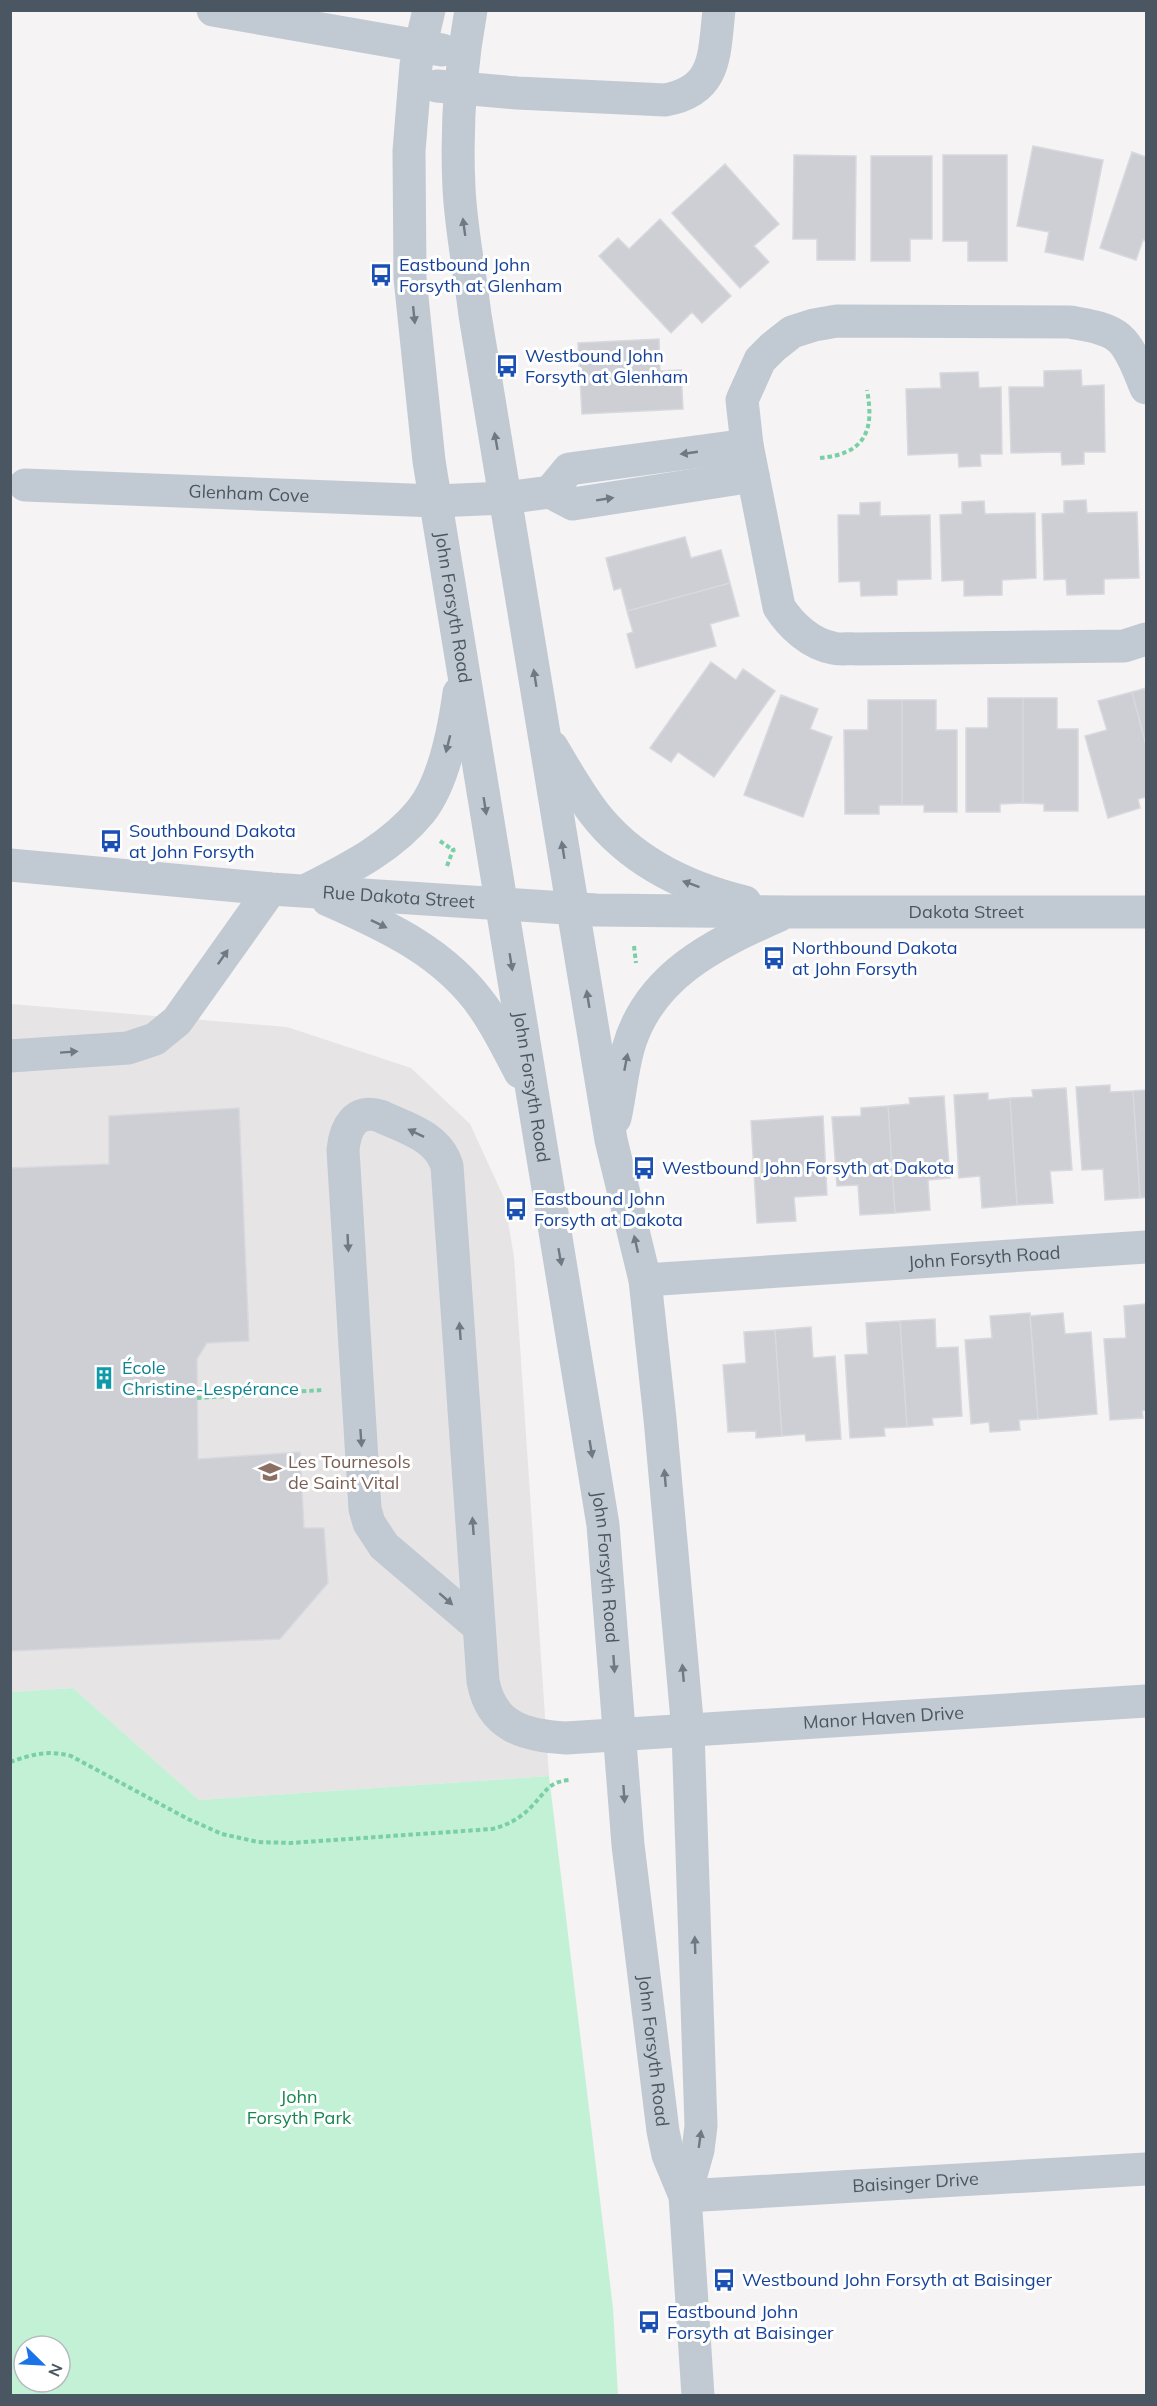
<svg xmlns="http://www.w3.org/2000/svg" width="1157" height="2406" font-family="Mulish,sans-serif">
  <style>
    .education { fill: #e6e4e5 }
    .green { fill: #c3f1d5; fill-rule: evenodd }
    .building { fill: #cdcfd5; stroke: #d7d9de; stroke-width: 1.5 }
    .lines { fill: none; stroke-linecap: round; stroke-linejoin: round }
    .path { stroke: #7ad0a6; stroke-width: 4; stroke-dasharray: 4.5 3; stroke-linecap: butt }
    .minor { stroke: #c1cad2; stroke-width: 33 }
    .oneway { fill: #6e7983 }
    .labels { text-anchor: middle; stroke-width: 6; stroke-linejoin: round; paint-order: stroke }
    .transit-label { font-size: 18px; fill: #164399; stroke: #fff; text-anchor: start }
    .street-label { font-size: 18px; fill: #4a5661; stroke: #fff }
    .culture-label { font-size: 18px; fill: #0d838f; stroke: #fff; text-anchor: start }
    .education-label { font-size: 18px; fill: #785e54; stroke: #fff; text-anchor: start }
    .park-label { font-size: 18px; fill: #17864f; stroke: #fff }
  </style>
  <rect width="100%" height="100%" fill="#f5f3f3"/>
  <!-- education -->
  <path class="education" d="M11 1004 287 1027 411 1068 470 1124 504 1198 514 1257 549 1776 199 1800 73 1688 11 1692Z"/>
  <!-- green -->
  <path class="green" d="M73 1688 199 1800 549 1776 613 2308 618 2395H11V1692ZM24 2346H60V2382H24Z"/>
  <!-- building -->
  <path class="building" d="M1033 146 1103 160 1083 260 1045 252 1049 232 1017 226Z
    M1132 152 1146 157V241L1143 240 1136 260 1100 248Z
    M794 155 856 156 855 260H817V239H793Z
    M943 155H1007V261H968V241H943Z
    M871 156H932V239H910V261H871Z
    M725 164 779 224 754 246 769 262 740 288 672 213Z
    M660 219 731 296 702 323 692 312 671 333 599 256 618 238 629 249Z
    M659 339 660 371 681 370 683 409 582 414 578 343Z
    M1081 370 1082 386 1104 385 1105 452H1084V464L1062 465 1061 452 1011 453 1009 387H1044V371Z
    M978 372 979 388 1001 387 1002 454H980L981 466 959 467 958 453 908 455 906 389 941 388 940 373Z
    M1086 500 1087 513 1137 512 1139 578 1104 579V594L1067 595 1066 579 1044 580 1042 514 1064 513V501Z
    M984 501 985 514 1035 513 1036 578 1002 580V595L964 596V580L942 581 940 515 962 514V502Z
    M880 502V516L930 515 931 579 897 580V595L861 596 860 581 839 582 838 515H860V503Z
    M685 537 691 558 721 550 730 583 627 611 621 588 614 590 606 558Z
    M730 583 739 616 710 624 716 646 636 668 627 634 633 632 627 611Z
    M711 662 736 680 743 669 775 691 714 777 678 752 671 762 650 748Z
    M1146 688V745L1132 692Z
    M1132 692 1146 745V797L1138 799 1140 808 1108 818 1085 736 1107 730 1098 701Z
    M781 695 818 709 810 729 832 737 803 817 744 795Z
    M988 698H1023V803L1000 804V812H966V728H988Z
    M1023 698H1057V729H1078V811H1044V804L1023 803Z
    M868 700H902V805H879V814H845L844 730H868Z
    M902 700H936V730H957V812H924V805H902Z
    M1110 1085V1092L1133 1091 1140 1198 1105 1200 1103 1169 1082 1170 1076 1087Z
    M1066 1088 1072 1170 1050 1171 1053 1203 1017 1205 1010 1098 1033 1097 1032 1090Z
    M1146 1090V1197L1140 1198 1133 1091Z
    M988 1093V1100L1010 1098 1017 1205 982 1208 980 1176 959 1178 954 1095Z
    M944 1096 950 1178 928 1180 930 1210 895 1213 888 1106 910 1104 909 1098Z
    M888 1106 895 1213 860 1215 858 1185 837 1186 832 1117 861 1116V1108Z
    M239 1108 249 1341 207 1343 197 1359 198 1459 300 1452 304 1528H324L328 1583 280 1639 10 1651V1168L109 1164V1116Z
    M823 1116 827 1195 794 1197 796 1221 757 1223 751 1121Z
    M1146 1304V1410L1142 1411 1143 1418 1110 1420 1104 1339 1126 1338 1124 1306Z
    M1030 1313 1038 1419 1019 1420 1020 1430 990 1432 989 1422 971 1424 965 1340 992 1338 990 1316Z
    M1063 1313 1065 1334 1091 1332 1097 1414 1038 1419 1030 1316Z
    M935 1319 936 1348 958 1347 962 1416 932 1418 933 1425 907 1427 900 1321Z
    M900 1321 907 1427 884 1428 885 1436 850 1438 845 1355 868 1354 866 1323Z
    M811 1327 813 1358 835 1356 841 1439 806 1441 805 1434 782 1436 775 1330Z
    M775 1330 782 1436 756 1438V1431L728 1432 723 1365 746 1363 744 1332Z"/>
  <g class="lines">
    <!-- path -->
    <path class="path" d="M820 458C864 454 875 432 867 390
      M440 841 453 850
      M447 866 453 850 458 849
      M634 946 636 963
      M197 1398 323 1390
      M10 1762C34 1754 47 1750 71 1756L188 1819 222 1834 258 1842 291 1843 492 1829C508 1825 521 1818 532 1806 546 1792 548 1782 569 1780"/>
    <!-- minor -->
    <g class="minor">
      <path d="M213 10 442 50"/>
      <path id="s1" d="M429 10 416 65 409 151 410 278 429 461 603 1525 628 1845 663 2131 668 2155 685 2196 698 2396"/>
      <path d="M471 10C460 70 456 127 459 188 461 230 470 273 475 315L611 1140 645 1280 660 1419 688 1731 701 2126 698 2150 685 2196"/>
      <path d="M437 86 517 93 665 100C717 91 714 55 719 10"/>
      <path d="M1146 388C1139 372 1132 349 1119 338 1107 327 1085 325 1070 322L837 321 814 325 792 332 773 347 760 360 742 400 747 445 779 607C791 626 811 644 833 648 840 650 850 648 857 649L1124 646 1146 639"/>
      <path id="s2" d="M25 485 436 501 506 498 550 492 573 504 753 476"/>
      <path d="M550 492 569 469 747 445"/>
      <path d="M552 747C565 769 578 792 594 813 631 861 687 888 745 902"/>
      <path id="s3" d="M10 865 271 889 596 910 788 912H1146"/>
      <path d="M307 890C348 869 391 848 421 811 444 782 454 729 459 693"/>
      <path d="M328 900C387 926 446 953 484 1008 498 1028 509 1051 520 1072"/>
      <path d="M10 1056 128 1048 155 1039 177 1021 271 889"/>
      <path d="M615 1118C620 1095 622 1071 628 1049 648 976 714 944 778 916"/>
      <path id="s4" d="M645 1280 1146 1247"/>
      <path id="s5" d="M478 1626 384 1546 369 1523 365 1509 343 1150C345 1128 355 1108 380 1116 406 1128 438 1136 447 1166L483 1681C491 1726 524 1736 566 1738L1146 1701"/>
      <path id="s6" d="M685 2196 1146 2169"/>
    </g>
  </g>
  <!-- one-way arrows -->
  <defs><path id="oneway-solid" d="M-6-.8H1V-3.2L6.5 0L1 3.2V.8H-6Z" transform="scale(1.5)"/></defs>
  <g class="oneway">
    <use href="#oneway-solid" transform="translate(464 227) rotate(-98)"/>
    <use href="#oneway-solid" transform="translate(414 315) rotate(84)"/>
    <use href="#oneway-solid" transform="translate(496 441) rotate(-100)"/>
    <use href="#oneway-solid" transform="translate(689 453) rotate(172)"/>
    <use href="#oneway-solid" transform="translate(605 499) rotate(-9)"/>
    <use href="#oneway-solid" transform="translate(535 678) rotate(-99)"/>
    <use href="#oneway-solid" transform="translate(448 744) rotate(104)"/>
    <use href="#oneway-solid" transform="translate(485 806) rotate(81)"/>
    <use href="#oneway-solid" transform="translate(563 850) rotate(-99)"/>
    <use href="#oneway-solid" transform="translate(691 884) rotate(-160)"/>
    <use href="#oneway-solid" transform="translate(379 924) rotate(26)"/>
    <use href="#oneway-solid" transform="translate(223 957) rotate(-55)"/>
    <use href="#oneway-solid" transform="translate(511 962) rotate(81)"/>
    <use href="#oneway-solid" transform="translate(588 999) rotate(-99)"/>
    <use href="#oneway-solid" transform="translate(69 1052) rotate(-4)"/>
    <use href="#oneway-solid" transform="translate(626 1062) rotate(-79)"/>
    <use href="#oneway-solid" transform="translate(416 1133) rotate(-154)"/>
    <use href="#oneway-solid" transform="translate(348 1243) rotate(87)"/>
    <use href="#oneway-solid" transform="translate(636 1244) rotate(-103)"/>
    <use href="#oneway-solid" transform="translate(560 1257) rotate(80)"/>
    <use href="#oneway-solid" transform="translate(460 1331) rotate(-94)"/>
    <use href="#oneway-solid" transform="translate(361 1438) rotate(86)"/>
    <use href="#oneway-solid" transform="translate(591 1449) rotate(81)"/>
    <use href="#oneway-solid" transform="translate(665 1478) rotate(-95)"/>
    <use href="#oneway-solid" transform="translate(473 1526) rotate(-94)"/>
    <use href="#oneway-solid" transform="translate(446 1599) rotate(41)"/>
    <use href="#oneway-solid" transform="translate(614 1664) rotate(86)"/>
    <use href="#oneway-solid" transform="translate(683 1673) rotate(-95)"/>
    <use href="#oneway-solid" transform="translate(624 1794) rotate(86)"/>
    <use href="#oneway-solid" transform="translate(695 1945) rotate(-92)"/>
    <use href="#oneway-solid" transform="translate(700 2139) rotate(-82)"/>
  </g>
  <!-- icons -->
  <defs>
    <g id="bus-bare" transform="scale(1.8)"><path d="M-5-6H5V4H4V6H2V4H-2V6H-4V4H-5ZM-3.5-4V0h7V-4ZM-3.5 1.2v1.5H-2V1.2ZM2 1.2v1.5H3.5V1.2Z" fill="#1a4fb4" stroke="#fff" stroke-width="2.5" paint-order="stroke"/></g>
    <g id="building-bare" transform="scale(1.8)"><path d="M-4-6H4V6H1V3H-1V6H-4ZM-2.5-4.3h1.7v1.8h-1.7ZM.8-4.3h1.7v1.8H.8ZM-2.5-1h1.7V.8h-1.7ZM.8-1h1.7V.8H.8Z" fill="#0f9aa8" stroke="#fff" stroke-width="2.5" paint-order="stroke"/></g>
    <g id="school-bare" transform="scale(1.8)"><path d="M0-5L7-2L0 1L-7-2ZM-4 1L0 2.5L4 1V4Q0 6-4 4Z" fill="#8d6e63" stroke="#fff" stroke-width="2.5" paint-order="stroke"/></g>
  </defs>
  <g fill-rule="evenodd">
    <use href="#bus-bare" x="381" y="275"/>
    <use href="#bus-bare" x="507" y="366"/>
    <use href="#bus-bare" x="111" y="841"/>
    <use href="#bus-bare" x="774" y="958"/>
    <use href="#bus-bare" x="644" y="1168"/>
    <use href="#bus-bare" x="516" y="1209"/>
    <use href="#building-bare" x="104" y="1378"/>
    <use href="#school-bare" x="270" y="1472"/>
    <use href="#bus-bare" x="724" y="2280"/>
    <use href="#bus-bare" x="649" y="2322"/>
  </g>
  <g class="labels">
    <!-- transit labels -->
    <g class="transit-label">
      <text x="399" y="271">Eastbound John<tspan x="399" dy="21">Forsyth at Glenham</tspan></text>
      <text x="525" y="362">Westbound John<tspan x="525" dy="21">Forsyth at Glenham</tspan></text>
      <text x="129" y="837">Southbound Dakota<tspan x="129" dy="21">at John Forsyth</tspan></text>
      <text x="792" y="954">Northbound Dakota<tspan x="792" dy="21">at John Forsyth</tspan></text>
      <text x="662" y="1174">Westbound John Forsyth at Dakota</text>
      <text x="534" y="1205">Eastbound John<tspan x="534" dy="21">Forsyth at Dakota</tspan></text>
      <text x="742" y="2286">Westbound John Forsyth at Baisinger</text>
      <text x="667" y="2318">Eastbound John<tspan x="667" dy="21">Forsyth at Baisinger</tspan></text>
    </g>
    <!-- street labels -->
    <g class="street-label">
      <text dy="6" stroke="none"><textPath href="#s2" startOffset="224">Glenham Cove</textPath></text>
      <text dy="6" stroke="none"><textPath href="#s1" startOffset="602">John Forsyth Road</textPath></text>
      <text dy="6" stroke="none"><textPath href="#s3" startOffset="390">Rue Dakota Street</textPath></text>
      <text dy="6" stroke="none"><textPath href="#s3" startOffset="958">Dakota Street</textPath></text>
      <text dy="6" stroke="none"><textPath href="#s1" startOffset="1088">John Forsyth Road</textPath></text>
      <text dy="6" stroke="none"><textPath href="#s4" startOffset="340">John Forsyth Road</textPath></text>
      <text dy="6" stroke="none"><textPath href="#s1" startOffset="1574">John Forsyth Road</textPath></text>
      <text dy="6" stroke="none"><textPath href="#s5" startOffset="1617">Manor Haven Drive</textPath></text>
      <text dy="6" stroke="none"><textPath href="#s1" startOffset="2060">John Forsyth Road</textPath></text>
      <text dy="6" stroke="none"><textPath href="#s6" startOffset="231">Baisinger Drive</textPath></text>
    </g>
    <!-- culture labels -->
    <g class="culture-label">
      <text x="122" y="1374">École<tspan x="122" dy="21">Christine-Lespérance</tspan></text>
    </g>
    <!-- education labels -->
    <g class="education-label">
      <text x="288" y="1468">Les Tournesols<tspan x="288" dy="21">de Saint Vital</tspan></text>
    </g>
    <!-- park labels -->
    <g class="park-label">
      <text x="299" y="2103">John<tspan x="299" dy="21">Forsyth Park</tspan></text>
    </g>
  </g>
  <!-- border -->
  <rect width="1157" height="2406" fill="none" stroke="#4a5661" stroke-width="24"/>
  <!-- north arrow -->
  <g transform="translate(42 2364) rotate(114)"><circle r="28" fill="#ffffff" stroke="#b7bbc0" stroke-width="1.5"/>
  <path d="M0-4.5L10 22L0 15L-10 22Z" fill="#1a73e8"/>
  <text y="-9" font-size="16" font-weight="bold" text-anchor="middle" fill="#4a5661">N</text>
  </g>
</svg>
